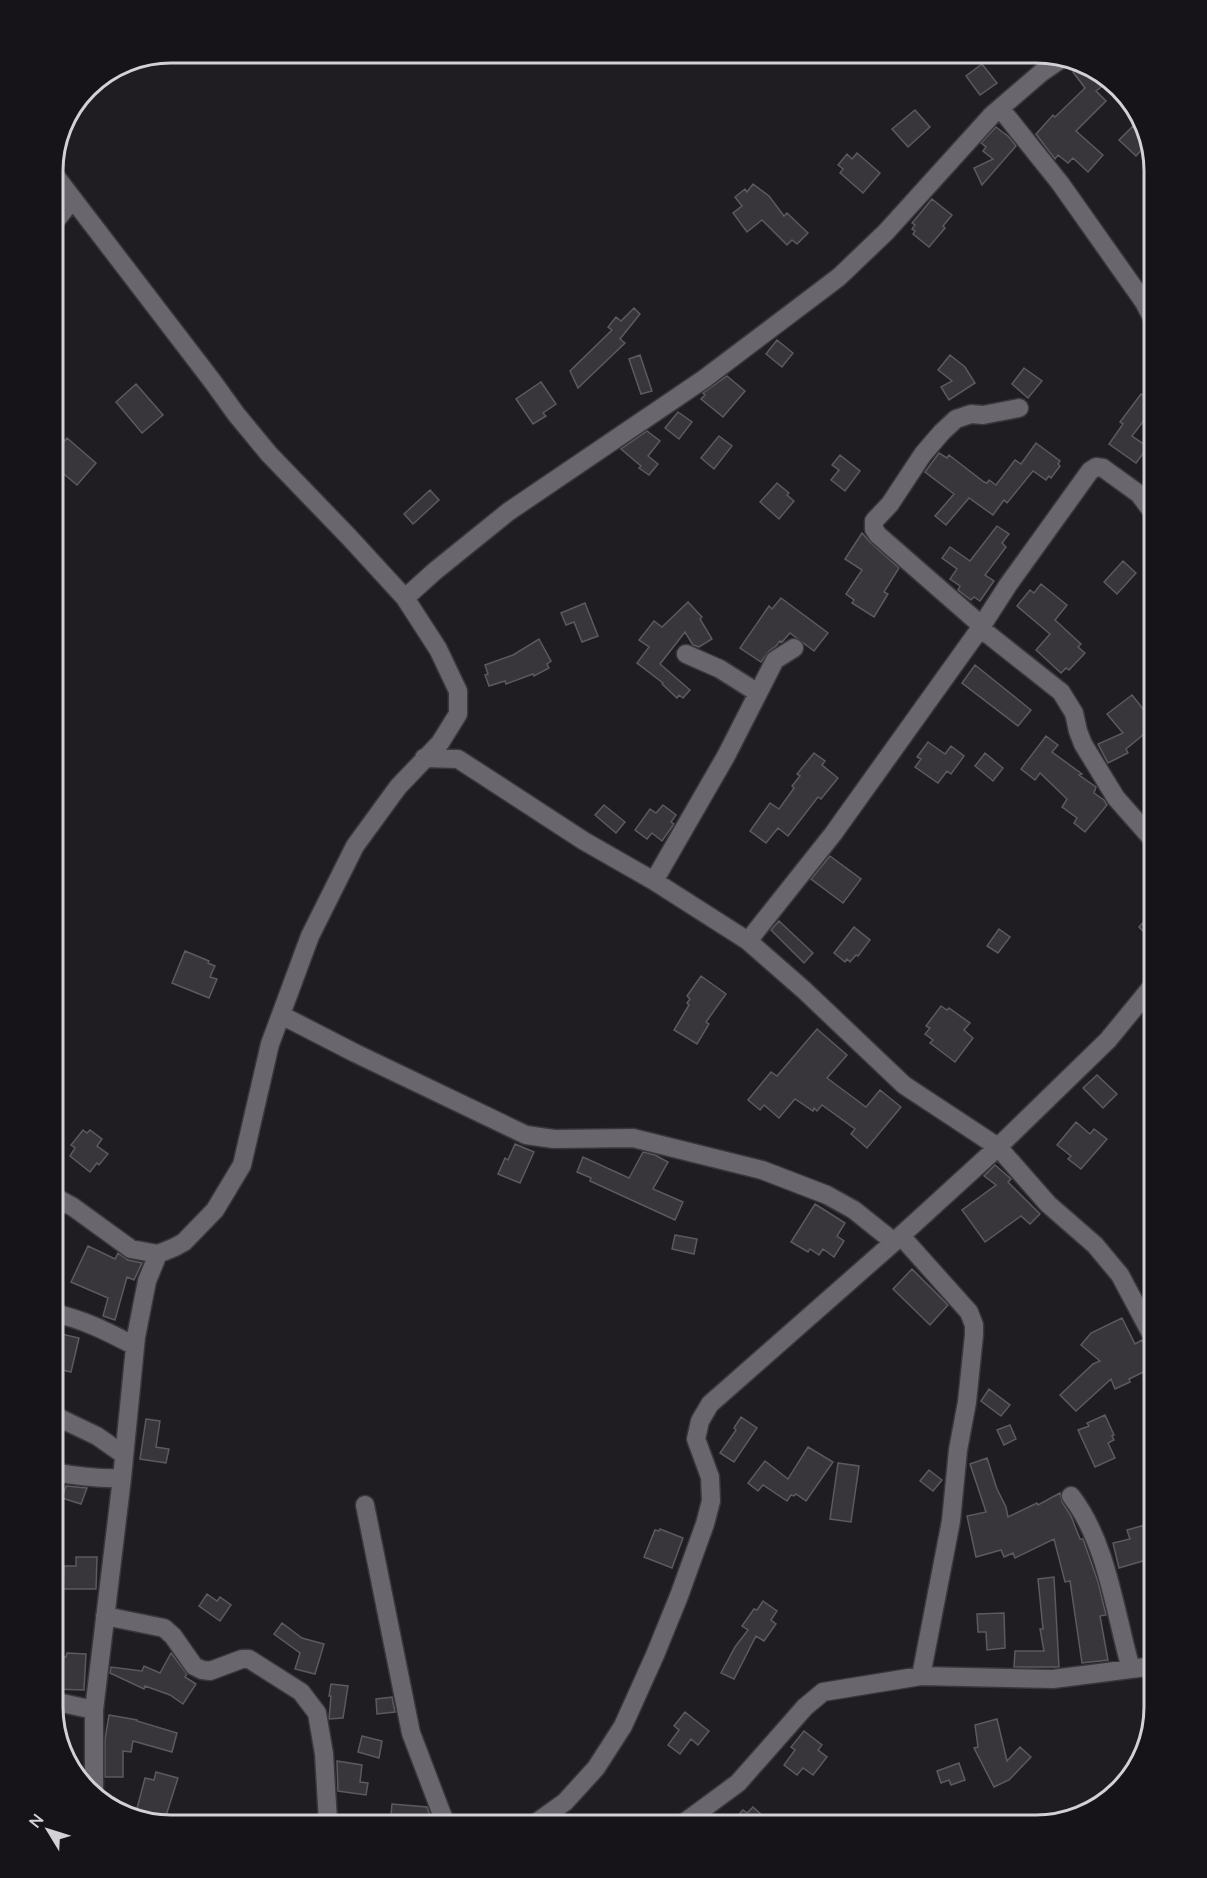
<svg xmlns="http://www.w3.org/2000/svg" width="1207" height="1878" font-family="Lato,sans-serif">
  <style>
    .building { fill: #38353b; stroke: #5c595f; stroke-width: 1.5 }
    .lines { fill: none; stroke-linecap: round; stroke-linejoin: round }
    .street-casing { stroke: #39373b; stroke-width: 21 }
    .street { stroke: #69666d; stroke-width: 18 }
    .rim { fill: none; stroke: #d3d1d5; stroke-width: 3 }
  </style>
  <rect width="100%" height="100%" fill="#1f1c22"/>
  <!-- building -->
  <path class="building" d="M982 64 997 83 980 95 966 76Z
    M1081 65 1102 73 1109 81 1096 91 1106 101 1076 131 1103 155 1088 172 1073 158 1068 163 1058 155 1055 159 1036 134 1053 115 1055 117 1085 88 1073 72Z
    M915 110 930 127 908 147 892 129Z
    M1133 126 1136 129 1139 126 1146 133 1148 143 1136 156 1119 140Z
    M996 127 1009 137 1016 146 982 185 974 168 993 159 983 151 986 147 981 143Z
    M857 153 880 173 863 193 840 173 843 169 838 165 847 154 852 159Z
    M753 184 769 196 784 216 787 213 808 233 797 244 792 240 787 245 762 220 747 232 733 213 742 206 735 197 745 189 747 192Z
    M932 199 952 215 943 226 945 228 929 247 913 234 915 231 912 229 915 225 912 223Z
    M634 308 640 314 620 339 625 343 578 388 570 371 612 330 608 327 616 317 621 321Z
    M777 340 793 353 782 367 766 354Z
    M640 355 652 391 641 394 629 359Z
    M950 355 965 367 975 383 949 400 941 387 952 381 938 370Z
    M1024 368 1042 381 1028 398 1012 384Z
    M727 376 745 391 723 417 701 399 705 395 703 393Z
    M541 382 556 404 543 413 546 416 533 424 516 399Z
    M136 384 163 415 142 433 116 402Z
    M1141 394 1155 404V420L1148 415 1132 436 1148 447 1136 463 1109 444 1123 424 1120 422Z
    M678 412 692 422 679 439 665 428Z
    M647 431 660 441 648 456 658 464 649 475 639 468 641 466 621 449Z
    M719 436 732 446 714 469 701 458Z
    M67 438 96 463 77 485 53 465V455Z
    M1036 443 1060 461 1058 464 1060 466 1051 478 1049 476 1046 480 1033 471 1007 503 1004 500 993 515 969 498 946 525 935 516 954 494 925 472 939 453 947 458 949 455 984 482 987 483 989 480 996 485 1015 460 1021 464Z
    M840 455 860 471 845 491 831 480 839 470 832 465Z
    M777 483 789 493 787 495 794 501 779 519 760 502Z
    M430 490 439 500 413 524 404 514Z
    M997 526 1009 534 1002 543 1006 547 985 575 994 581 980 601 974 597 971 600 958 590 960 586 950 579 957 569 942 558 950 547 970 561Z
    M862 533 871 543 899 568 884 592 888 594 874 617 852 603 854 600 846 594 862 570 845 559Z
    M1123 561 1136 573 1117 594 1104 582Z
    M1041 584 1067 605 1055 620 1081 644 1078 647 1085 653 1069 670 1066 668 1061 673 1036 650 1050 634 1017 606 1030 590 1034 593Z
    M781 598 828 633 814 651 790 633 782 642 780 641 776 646 769 651 761 662 740 648 769 606 772 609Z
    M688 602 702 617 700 619 712 639 699 647 693 645 685 632 660 664 690 690 683 698 679 695 677 698 662 684 663 683 637 663 649 647 639 640 654 621 662 627Z
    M585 603 598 636 582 642 574 622 566 625 561 613Z
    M539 639 551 661 547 664 549 668 534 676 533 674 506 684 505 681 489 686 485 675 488 674 485 665 513 655Z
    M975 665 1031 710 1018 726 962 683Z
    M1132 695 1155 724V730L1145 737 1143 735 1126 749 1128 753 1108 763 1098 744 1123 733 1107 714Z
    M1046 736 1058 745 1052 752 1082 774 1079 775 1096 787 1094 793 1104 800 1107 805 1085 832 1074 823 1077 818 1062 807 1067 799 1040 773 1035 780 1021 769Z
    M928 742 945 754 951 746 964 756 951 774 947 771 938 783 915 767 921 759 917 757Z
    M814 753 825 761 822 765 838 778 821 799 818 797 788 836 778 828 766 843 750 831 770 803 779 809 794 788 792 786 800 776 797 774Z
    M985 753 1003 768 993 781 975 766Z
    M604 805 625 822 616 833 595 815Z
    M663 805 676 815 671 822 674 824 662 841 652 833 647 839 635 830 650 809 656 813Z
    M830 856 861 879 843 903 811 879Z
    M1154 911V942L1139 927Z
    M779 921 813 953 804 963 771 930Z
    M854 927 870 940 858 956 856 955 850 962 847 959 845 962 834 953Z
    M999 929 1010 937 998 953 987 946Z
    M185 951 209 961 208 963 215 966 210 977 217 979 209 998 172 983Z
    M701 976 726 994 706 1022 709 1024 697 1044 674 1030 689 1005 687 1003 690 999 687 996Z
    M941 1006 947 1010 949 1008 970 1023 964 1030 973 1038 955 1062 930 1043 933 1040 925 1034 930 1028 926 1026Z
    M817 1029 847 1055 827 1078 866 1107 880 1090 901 1107 867 1148 851 1134 855 1129 822 1105 817 1111 814 1108 813 1111 795 1099 779 1118 764 1105 760 1110 748 1100 771 1072 777 1076Z
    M1097 1075 1117 1094 1103 1108 1083 1088Z
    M1076 1122 1090 1134 1094 1129 1107 1139 1081 1169 1068 1159 1071 1156 1057 1145Z
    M83 1130 87 1133 90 1130 102 1139 97 1146 108 1154 99 1165 97 1163 90 1172 70 1156 75 1148 71 1145Z
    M515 1144 534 1152 520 1183 498 1174 505 1158 508 1160Z
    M643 1152 655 1155 668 1162 653 1189 683 1202 675 1220 590 1181 591 1178 577 1172 583 1157 629 1178Z
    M995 1165 1010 1178 1011 1179 1008 1182 1040 1214 1030 1224 1021 1216 985 1242 962 1210 996 1185 984 1176Z
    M815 1204 845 1223 837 1236 844 1241 834 1257 823 1249 819 1255 810 1249 808 1252 791 1242Z
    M675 1235 697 1239 694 1254 672 1249Z
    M88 1246 115 1259 118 1253 128 1260 142 1263 134 1280 127 1277 115 1320 103 1316 108 1298 71 1282Z
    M912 1269 948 1305 930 1325 893 1289Z
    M1122 1318 1135 1344 1142 1340 1149 1349 1154 1361V1367L1129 1379 1130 1382 1115 1389 1111 1379 1076 1411 1060 1395 1093 1364 1100 1361 1081 1345 1091 1333Z
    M57 1333 79 1338 71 1372 53 1368V1350Z
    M989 1389 1010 1405 1001 1416 981 1401Z
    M1105 1415 1114 1435 1112 1436 1114 1440 1108 1443 1115 1458 1095 1467 1078 1430 1089 1426 1087 1423Z
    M741 1417 757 1428 734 1462 720 1453 736 1430 734 1428Z
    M146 1419 160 1421 156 1447 169 1449 166 1463 140 1459Z
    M1010 1425 1016 1439 1004 1445 997 1430Z
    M808 1447 833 1462 806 1501 796 1494 794 1496 791 1495 787 1501 763 1485 758 1491 748 1483 765 1461 788 1479Z
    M987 1458 997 1489 1006 1507 1008 1517 1037 1503 1038 1505 1060 1493 1062 1502 1071 1516 1080 1539H1083L1098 1582 1106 1615 1100 1616 1108 1660 1082 1663 1070 1581 1065 1582 1054 1539 1015 1558 1013 1553 1004 1557 1001 1550 976 1557 967 1516 986 1512 970 1464Z
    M838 1463 859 1466 851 1522 830 1519Z
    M929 1470 942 1480 933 1491 920 1481Z
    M66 1486 87 1488 81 1504 62 1498Z
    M1145 1525 1153 1558 1119 1568 1113 1543 1130 1539 1127 1530Z
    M660 1529 683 1538 672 1568 644 1557 655 1530 659 1531Z
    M76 1557H97L96 1589H63L64 1566H76Z
    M1054 1577 1059 1667H1014L1015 1651H1044L1040 1629H1043L1038 1579Z
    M207 1594 217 1601 220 1597 231 1605 220 1621 199 1606Z
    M763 1601 777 1611 771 1620 776 1624 764 1641 756 1636 734 1679 721 1673 735 1647 748 1630 742 1626 754 1609 757 1610Z
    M1004 1613 1005 1648 987 1650 986 1632H978L977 1614Z
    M282 1623 302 1638 324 1644 315 1674 295 1669 300 1653 274 1634Z
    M67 1653 86 1654 84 1690 53 1689V1671H59L60 1657H66Z
    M171 1653 187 1674 185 1677 196 1684 183 1704 170 1695 145 1686 144 1689 110 1673 111 1667 142 1671 144 1666 160 1673Z
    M331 1684 348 1686 343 1718 329 1719 331 1696H329Z
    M392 1697 395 1712 377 1714 376 1699Z
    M685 1712 709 1731 698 1745 691 1739 680 1754 668 1745 679 1730 674 1726Z
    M109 1715 137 1720V1721L177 1733 172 1752 133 1741 131 1752 123 1751V1777H105V1739Z
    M997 1719 1007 1761 1020 1747 1031 1757 1009 1780 994 1787 974 1748 978 1747 975 1725Z
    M804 1731 822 1745 818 1750 827 1757 813 1775 803 1768 797 1775 784 1765 795 1750 791 1747Z
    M362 1736 382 1741 379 1758 358 1752Z
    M337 1761 362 1765 360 1782 368 1783 366 1795 338 1791Z
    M959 1763 965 1780 951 1785 949 1780 941 1783 937 1771Z
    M156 1772 178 1778 163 1825 135 1816 145 1778 154 1780Z
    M392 1804 427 1807 432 1821V1825H390Z
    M753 1807 773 1825H729L743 1810 747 1813Z"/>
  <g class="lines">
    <!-- street casing -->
    <g class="street-casing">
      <path id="street" d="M1000 108 1060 183 1144 302 1154 321
        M53 224 73 199
        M405 598 435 571 508 512 704 379 839 277 886 232 992 115 1042 72 1061 59
        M981 625 878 535 874 529V521L890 504 923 454 942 432 956 419 971 414 983 415 1019 408
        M979 630 989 635 1061 692 1074 713 1078 731 1083 744 1116 798 1154 841
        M686 654 720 669 758 693
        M424 758 458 759 584 841 654 881 748 941 804 990 904 1085 998 1147 1048 1204 1095 1245 1120 1275 1154 1339
        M654 881 726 756 775 660 794 648
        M748 941 833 834 979 630 1008 585 1090 471 1096 467 1103 468 1139 494 1154 514
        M281 1015 355 1053 526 1135 554 1139 633 1138 762 1170 827 1195 854 1210 894 1242
        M53 1196 73 1207 131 1249 158 1254 175 1247 184 1242 215 1210 242 1165 270 1044 310 936 355 846 398 787 440 743 458 714V691L438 649 405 598 349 537 269 454 236 414 213 382 53 173
        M901 1236 969 1312 974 1325V1335L967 1402 958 1450 951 1521 921 1676
        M53 1313C83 1319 108 1332 135 1346
        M53 1415 97 1436 124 1455
        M53 1472C76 1476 98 1479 122 1478
        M1071 1496C1107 1542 1115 1613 1131 1669
        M365 1505 411 1733 446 1825
        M105 1616 164 1628 173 1636 194 1666 202 1670 210 1671 242 1659H249L301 1692 317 1713 324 1754 328 1821
        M53 1701 94 1710
        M94 1793V1710L122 1478 136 1337 147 1281 158 1254
        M533 1825 565 1802 596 1768 623 1726 655 1655 679 1596 705 1524 711 1501 710 1477 696 1439 700 1421 710 1404 894 1242 998 1147 1108 1040 1154 984
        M681 1825 738 1783 805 1707 823 1692 921 1676 1053 1679 1154 1666"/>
    </g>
    <!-- street -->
    <use href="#street" class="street"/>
  </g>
  <!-- crop -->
  <path d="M0 0H1207V1878H0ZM171 63H1036A108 108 0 0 1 1144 171V1707A108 108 0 0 1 1036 1815H171A108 108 0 0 1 63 1707V171A108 108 0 0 1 171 63Z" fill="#161319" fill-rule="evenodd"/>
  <path class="rim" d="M171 63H1036A108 108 0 0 1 1144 171V1707A108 108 0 0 1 1036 1815H171A108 108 0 0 1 63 1707V171A108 108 0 0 1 171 63Z"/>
  <!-- north arrow -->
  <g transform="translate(48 1830) rotate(308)" stroke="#161319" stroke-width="4.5" paint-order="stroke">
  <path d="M0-4.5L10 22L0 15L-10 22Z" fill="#d3d1d5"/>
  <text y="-9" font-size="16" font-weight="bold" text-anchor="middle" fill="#d3d1d5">N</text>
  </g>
</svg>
